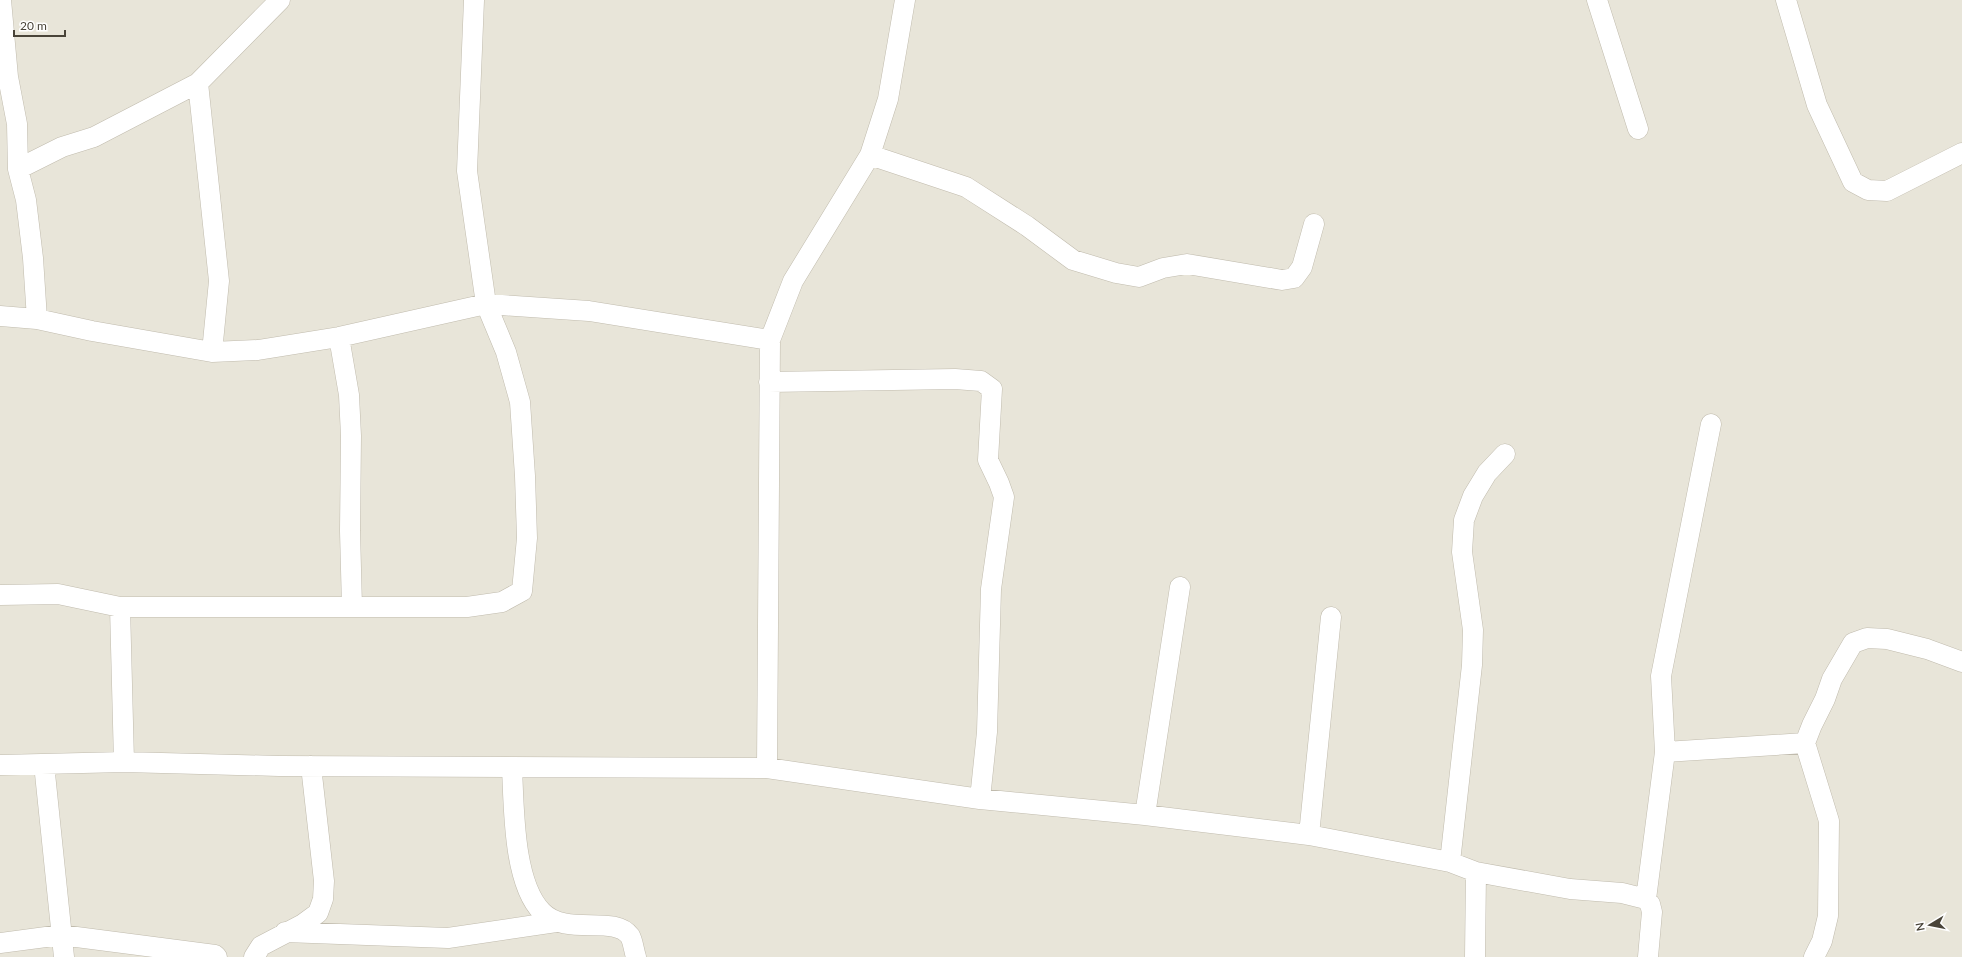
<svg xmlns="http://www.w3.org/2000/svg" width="1962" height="957" font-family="Lato,sans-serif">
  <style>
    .residential { fill: #e8e5d9 }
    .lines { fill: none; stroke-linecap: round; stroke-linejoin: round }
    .minor-casing { stroke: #c0bbad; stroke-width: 21 }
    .minor { stroke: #fff; stroke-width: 20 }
  </style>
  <rect width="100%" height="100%" fill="#f5f2eb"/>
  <!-- residential -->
  <path class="residential" d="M0 0H1962V957H0Z"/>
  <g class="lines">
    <!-- minor casing -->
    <g class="minor-casing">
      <path id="minor" d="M1 0 8 77 17 124 18 169 26 200 33 258 37 319
        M1597 0 1638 129
        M1786 0 1817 105 1853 182 1868 190 1887 191 1962 153
        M198 83 219 281 212 352
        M870 155 966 187 1027 226 1073 260 1116 273 1139 277 1163 268 1187 264 1282 280 1294 278 1302 267 1314 224
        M18 169 62 147 94 137 198 83 280 0
        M0 316 37 319 92 331 212 352 258 350 339 337 486 304 589 311 770 340
        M339 337 349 395 351 436 350 531 352 607
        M769 382 955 379 981 381 992 389 988 460 999 483 1004 497 991 589 987 732 980 799
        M0 595 58 594 120 607H467L502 602 522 591 527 538 525 476 520 402 506 352 486 304 467 171 474 0
        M120 607 124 762
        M1665 752 1805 743
        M44 764 64 957
        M0 765 124 762 279 766 767 768 980 799 1145 815 1309 835 1450 862 1476 872 1570 889 1622 893 1646 899 1650 904 1652 912 1648 957
        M512 768C514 807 513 883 542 912 566 937 614 914 630 936 633 941 634 951 636 957
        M767 768 770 340 793 281 870 155 888 99 905 0
        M1145 815 1180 587
        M1309 835 1331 617
        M1450 862 1472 665 1473 630 1462 552 1464 520 1473 496 1487 473 1505 454
        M1646 899 1665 752 1661 676 1711 424
        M285 932 448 938 556 922
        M0 943 61 935 215 955 217 957
        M254 957 261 946 303 924 318 913 323 899 324 881 311 766
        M1475 957 1476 872
        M1814 957 1822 941 1828 916 1829 821 1805 743 1812 725 1825 699 1832 679 1853 643 1867 638 1887 639 1927 649 1962 662"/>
    </g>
    <!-- minor -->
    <use href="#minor" class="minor"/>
  </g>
  <!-- north arrow -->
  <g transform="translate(1930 925) rotate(260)" stroke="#ffffff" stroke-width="3" paint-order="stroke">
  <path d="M0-3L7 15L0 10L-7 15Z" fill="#494439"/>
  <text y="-6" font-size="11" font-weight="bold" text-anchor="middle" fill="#494439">N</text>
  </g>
  <!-- scale -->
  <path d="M14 30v6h51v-6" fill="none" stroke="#494439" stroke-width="2"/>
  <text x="20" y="30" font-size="12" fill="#494439" stroke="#ffffff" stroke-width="3" paint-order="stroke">20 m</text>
</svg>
